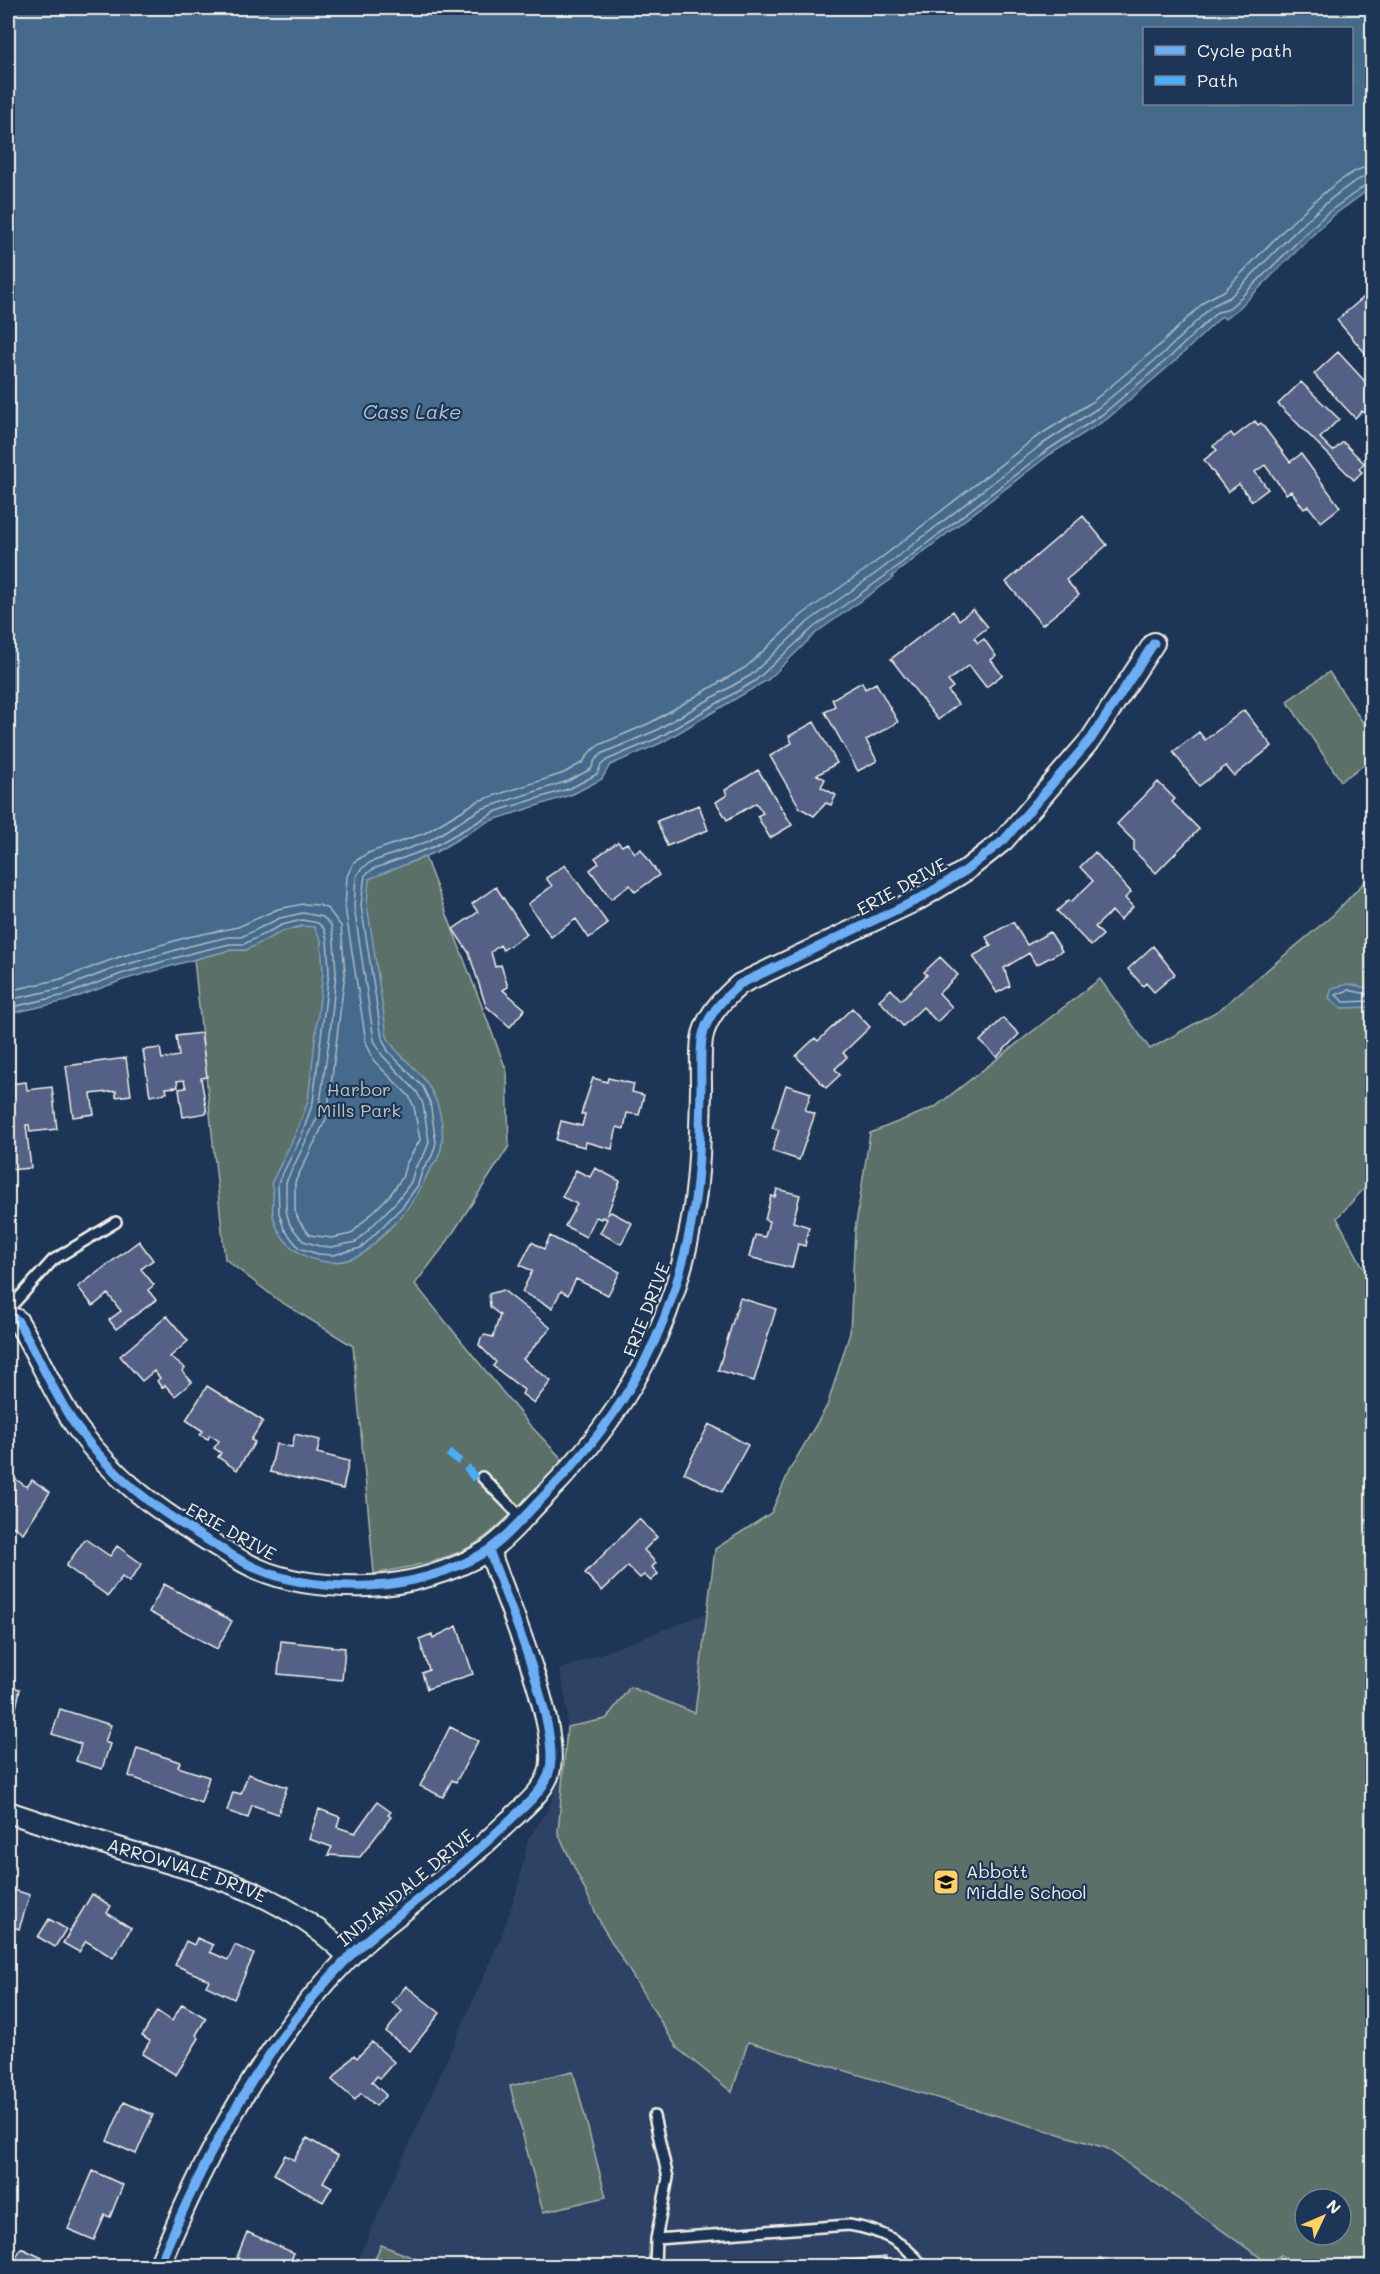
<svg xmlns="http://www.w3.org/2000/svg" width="1380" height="2274" font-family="Mali,sans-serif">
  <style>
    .built { fill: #2e4265; fill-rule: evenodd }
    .green { fill: #5b6f6b; stroke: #a8b0aa; stroke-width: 1.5; fill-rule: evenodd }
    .water { fill: #446b8c; stroke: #8aa1b1; stroke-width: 1.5; fill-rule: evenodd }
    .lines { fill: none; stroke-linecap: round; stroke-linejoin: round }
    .shore { stroke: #aebbc3; stroke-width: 1.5 }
    .building { fill: #556087; stroke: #f4f1e8; stroke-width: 1.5 }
    .lane-casing { stroke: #f4f1e8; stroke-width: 14 }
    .street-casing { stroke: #f4f1e8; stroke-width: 24 }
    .lane { stroke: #1d3557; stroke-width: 9 }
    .street { stroke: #1d3557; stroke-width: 20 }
    .quiet { stroke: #49aef6; stroke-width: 8; stroke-dasharray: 15 8; stroke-linecap: butt }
    .cycleway-casing { stroke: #1d3557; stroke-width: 13 }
    .cycleway { stroke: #6dadf4; stroke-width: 9 }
    .labels { text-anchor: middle; stroke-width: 4.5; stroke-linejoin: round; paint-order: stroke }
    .street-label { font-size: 18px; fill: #f4f1e8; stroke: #1d3557 }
    .park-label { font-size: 18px; fill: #bec4bc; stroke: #1d3557 }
    .poi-label { font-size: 18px; fill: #f4f1e8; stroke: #1d3557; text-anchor: start }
    .water-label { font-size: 20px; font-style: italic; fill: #b6c2c8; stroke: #1d3557 }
  </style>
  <rect width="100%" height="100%" fill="#1d3557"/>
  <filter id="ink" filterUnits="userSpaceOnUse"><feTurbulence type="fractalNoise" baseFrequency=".0167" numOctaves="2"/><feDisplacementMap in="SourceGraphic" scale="12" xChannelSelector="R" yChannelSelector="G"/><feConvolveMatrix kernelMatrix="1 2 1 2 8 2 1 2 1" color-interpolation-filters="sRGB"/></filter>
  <g filter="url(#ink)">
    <!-- built -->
    <path class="built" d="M1005 1498 1372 2188V2266H355L502 1935 518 1887 528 1839 546 1813 557 1787 565 1758 567 1727 566 1700 559 1670ZM1305 2199H1341V2235H1305Z"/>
    <!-- green -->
    <path class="green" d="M1329 672 1372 736V759L1341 781 1287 701Z
      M425 857 507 1072 509 1146 447 1242 415 1284 528 1423 564 1461C539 1486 495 1536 464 1550 435 1563 404 1568 374 1574L353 1346 278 1300 225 1259 194 959 231 950H246L273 934 302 926 375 875Z
      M1372 874V1180L1337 1218 1372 1284V2255L1360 2266H1298L1281 2255 1268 2263 1106 2148 748 2042 732 2092 677 2048 603 1928 558 1833 567 1727 606 1719 630 1687 695 1713 715 1549 771 1513 790 1469 827 1406 850 1333 855 1230 870 1133 935 1107 1100 979 1150 1049 1219 1010 1333 915ZM1305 2199H1341V2235H1305Z
      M573 2071 606 2197 543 2212 510 2086Z
      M381 2245 434 2266H372Z"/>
    <!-- water -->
    <path class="water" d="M8 8H1372V187L1330 218 1239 308 1225 319 1222 316 1175 361 1107 419 1049 455 892 576 893 578 817 632 769 679 661 743 610 765 602 779 573 794 487 822 436 852 369 879 367 904 387 1036C396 1056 417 1066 428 1085 441 1105 448 1138 437 1160 434 1165 429 1169 427 1175 412 1210 391 1227 364 1253 329 1274 282 1257 273 1215 271 1205 276 1192 271 1184L295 1135 308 1101 323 972 321 940 314 927 302 926 283 931 246 950H231L199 958 123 980 66 1001 8 1014ZM1144 28H1352V104H1144Z
      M1348 984 1372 989V1007L1341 1008 1329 998 1332 988Z"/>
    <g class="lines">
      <!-- shore -->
      <path class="shore" d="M8 991 61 979 116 958 188 937 238 927 278 909 303 904 319 905 328 909 341 926 345 973 327 1117 295 1182V1211L299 1221 310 1235 332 1238 351 1234 390 1195 402 1178 406 1164 420 1140 414 1107 409 1096 374 1061 366 1042 345 907 347 876 354 862 368 853 425 833 478 801 564 773 583 762 590 752 599 745 650 723 746 667 803 614 872 565 1035 438 1092 402 1161 344 1206 300 1224 291C1252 264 1337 167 1372 166
        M1372 995 1348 990 1336 995 1344 1002 1372 1001
        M8 1000 63 988 118 967 190 946 228 937H241L280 918 303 913 323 917 331 925 334 940 336 973 330 1034 318 1116 286 1182V1211L290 1225 303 1241 319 1246 332 1247 356 1242 397 1201 411 1182 415 1168 425 1153 429 1142 423 1104 417 1092 382 1055 374 1040 354 906 356 877 361 869 371 862 429 841 481 809 568 781 591 769 595 760 603 753 655 731 751 675 809 621 879 571 1041 445 1098 408 1166 351 1212 306 1230 297C1256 273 1341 177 1372 175
        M8 1008 65 995 121 974 192 953 230 944H244L282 925 302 920 318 923 324 929 327 939 329 972 313 1102 301 1137 278 1183 279 1213 284 1229 299 1248 318 1254 333 1255 361 1248 403 1206 418 1185 422 1171 432 1156 436 1143 430 1102 423 1087 388 1051 382 1038 361 905 365 875 373 869 433 847 497 811 571 788 597 774 601 765 607 760 658 738 755 681 814 627 885 576 1046 451 1103 414 1171 356 1217 312 1227 310 1235 303 1326 214 1367 184 1372 183"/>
    </g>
    <!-- building -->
    <path class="building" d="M1364 297 1372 307V361L1337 320Z
      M1338 352 1372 389V422L1362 411 1355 418 1314 374Z
      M1301 382 1339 419 1320 438 1333 451 1343 442 1364 463 1359 469 1362 472 1354 480 1278 404Z
      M1255 421 1258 425 1261 423 1290 462 1301 454 1340 507 1321 522 1308 506 1304 509 1291 491 1286 494 1265 465 1255 472 1268 489 1252 501 1239 484 1228 492 1204 460 1217 450 1213 446 1231 433 1234 437Z
      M1083 516 1107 545 1066 580 1079 595 1042 625 1006 582Z
      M973 609 988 627 974 638 978 643 984 639 996 656 991 660 1002 675 986 687 969 665 948 681 953 687 948 691 958 704 938 720 891 659 953 611 959 620Z
      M862 682 865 689 876 683 898 722 866 740 877 761 858 771 825 712 835 706 832 699Z
      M1244 710 1272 746 1234 776 1226 766 1199 786 1173 752 1199 732 1205 740Z
      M814 722 837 763 817 775 825 779 821 787 836 795 831 805 826 803 814 816 800 808 770 756 792 743 789 736Z
      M758 770 792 825 770 838 757 816 763 813 756 803 727 820 716 802 727 795 725 790Z
      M1158 782 1175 799 1172 802 1199 829 1156 873 1134 851V841L1117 824Z
      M699 805 708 830 667 846 657 821Z
      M618 842 622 846 627 843 635 853 641 849 659 875 635 892 630 885 611 899 590 870 599 863 595 858Z
      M1095 852 1131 892 1125 898 1133 907 1120 920 1112 911 1095 927 1103 935 1091 946 1057 911 1069 900 1071 902 1093 881 1080 867Z
      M565 865 608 924 589 938 576 919 551 937 528 904 552 886 546 878Z
      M496 887 527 934 503 950 500 945 491 952 495 967 501 965 508 987 503 990 525 1009 510 1027 486 1006 469 953 453 929 478 912 472 904Z
      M1013 922 1027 945 1050 932 1062 951 1036 965 1029 953 1004 968 1010 986 997 993 973 956 991 946 986 937Z
      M1153 946 1175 974 1154 992 1146 983 1143 986 1128 969Z
      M940 957 958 975 939 993 952 1007 937 1022 923 1007 903 1026 879 1000 891 989 901 1000 927 975 924 972Z
      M852 1008 870 1027 843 1053 847 1057 835 1069 840 1075 826 1088 796 1056 815 1038 818 1041Z
      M1003 1018 1019 1034 997 1057 980 1041Z
      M201 1033 207 1077 201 1078 207 1113 183 1117 179 1089 186 1088 184 1080 177 1081 178 1087 166 1088 167 1093 150 1096 143 1050 160 1048 162 1059 179 1056 176 1036Z
      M126 1058 131 1095 116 1097V1091L91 1094 94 1114 73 1117 66 1066Z
      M593 1078 607 1082 608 1078 634 1084 632 1092 644 1095 639 1115 627 1113 624 1129 617 1127 612 1149 586 1142 585 1147 556 1140 561 1121 582 1126 585 1114H581Z
      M26 1082 27 1090 52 1087 57 1129 30 1132 29 1125H26L31 1168 8 1170V1084Z
      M786 1085 811 1093 805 1110 815 1114 799 1160 772 1151 779 1130 772 1128Z
      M595 1168 620 1181 607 1215 611 1212 632 1223 621 1244 600 1233 607 1219 602 1217 601 1219 596 1217 586 1237 565 1226 577 1204 562 1197 576 1170 590 1177Z
      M777 1189 800 1195 793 1222 809 1227 805 1246 798 1244 792 1268 749 1257 755 1235 765 1237 769 1221 765 1220 771 1196 775 1197Z
      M550 1236 620 1272 608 1295 576 1279 568 1295 561 1291 552 1308 522 1292 532 1271 520 1265 532 1242 544 1249Z
      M139 1241 153 1260 141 1269 154 1285 148 1290 156 1300 116 1329 109 1320 121 1311 108 1294 93 1306 78 1287Z
      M503 1290 551 1328 523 1359 551 1381 534 1403 522 1394 524 1390 493 1366 496 1362 479 1345 481 1338 485 1335 493 1337 500 1315 490 1307 489 1294Z
      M740 1298 776 1309 754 1381 718 1370Z
      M167 1316 188 1341 170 1357 185 1368 182 1371 192 1382 175 1396 165 1385 162 1388 157 1381 160 1378 154 1371 142 1381 120 1356Z
      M207 1386 263 1421 251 1440 255 1442 237 1470 218 1457 221 1453 214 1448 219 1441 210 1435 208 1439 200 1435 203 1431 186 1420Z
      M709 1424 748 1445 722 1492 684 1473Z
      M295 1434 320 1440 317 1453 349 1461 343 1489 270 1472 276 1444 292 1447Z
      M8 1474 27 1487 32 1480 50 1492 23 1533 13 1526 10 1531 8 1529Z
      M639 1519 657 1537 644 1550 656 1563 652 1567 658 1574 651 1581 644 1575 640 1578 628 1566 602 1591 585 1573Z
      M85 1539 110 1556 117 1546 142 1564 129 1582 122 1577 108 1596 66 1566Z
      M164 1584 232 1621 217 1649 149 1612Z
      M457 1626 473 1674 427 1689 422 1673 429 1670 419 1639 432 1634 433 1638Z
      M281 1641 345 1648 342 1680 278 1674Z
      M8 1686 20 1689 14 1718 8 1717Z
      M60 1709 111 1725 105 1742 110 1744 102 1769 76 1761 81 1744 52 1734Z
      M450 1727 478 1741 456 1782 452 1780 443 1797 420 1786Z
      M137 1748 180 1762 178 1767 209 1777 201 1803 129 1776Z
      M248 1774 287 1787 278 1814 252 1805 248 1818 227 1811 233 1792 241 1794Z
      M377 1802 391 1812 388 1815 391 1817 360 1857 328 1855 332 1847 309 1839 319 1809 340 1817 337 1827 355 1833Z
      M8 1888 30 1895 19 1929 8 1925Z
      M92 1894 111 1906 107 1913 131 1928 113 1958 86 1941 79 1952 63 1943Z
      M49 1919 66 1929 55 1947 38 1937Z
      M197 1938 213 1945 210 1952 228 1960 235 1945 254 1954 234 1999 206 1986 209 1980 175 1965 186 1941 194 1945Z
      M406 1986 440 2013 410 2051 386 2032 402 2011 392 2003Z
      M182 2004 206 2018 196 2035 199 2038 176 2075 142 2054 150 2041 142 2036 157 2011 172 2021Z
      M372 2042 394 2062 380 2078 377 2076 372 2082 386 2095 376 2106 361 2093 355 2100 332 2080 354 2055 357 2058Z
      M124 2102 153 2115 136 2154 107 2141Z
      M307 2138 338 2156 323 2182 332 2187 323 2202 274 2174 285 2155 294 2160Z
      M93 2171 123 2185 110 2217 105 2215 94 2240 68 2229Z
      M247 2232 294 2253 288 2266H253L254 2264 237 2257Z
      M21 2248 59 2266H12Z
      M886 2257 887 2266H779Z
      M1100 2258 1121 2264 1123 2266H1098Z"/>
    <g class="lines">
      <!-- lane casing -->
      <g class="lane-casing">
        <path id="lane" d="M8 1310 53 1260 116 1222
          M482 1477 522 1518
          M654 2116 668 2178 656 2239 655 2266
          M656 2239 849 2225C880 2230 903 2241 923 2266"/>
      </g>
      <!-- street casing -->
      <g class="street-casing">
        <g id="street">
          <path d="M8 1316 17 1320C39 1355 54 1396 78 1429 114 1478 153 1507 204 1538 222 1549 239 1561 258 1569 292 1584 332 1587 368 1586 407 1585 453 1572 487 1551 508 1537 527 1513 545 1495 627 1413 676 1323 694 1207 700 1168 700 1128 701 1089 701 1073 700 1055 702 1039 706 1016 723 999 740 984L919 899 965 871 1004 840 1091 739 1154 643"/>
          <path id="s1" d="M8 1812C47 1825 86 1838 125 1850 210 1875 284 1892 349 1957"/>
          <path d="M159 2266C205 2154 262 2047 347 1959 367 1938 391 1921 413 1903 447 1877 479 1850 510 1820 523 1808 541 1793 548 1776 565 1734 505 1596 489 1550"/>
        </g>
      </g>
      <!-- lane -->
      <use href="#lane" class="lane"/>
      <!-- street -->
      <use href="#street" class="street"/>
      <!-- quiet -->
      <path class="quiet" d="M448 1453 466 1466 476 1480 482 1477"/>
      <!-- cycleway casing -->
      <g class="cycleway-casing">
        <path id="cycleway" d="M8 1316 17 1320C39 1355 54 1396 78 1429 114 1478 153 1507 204 1538 222 1549 239 1561 258 1569 292 1584 332 1587 368 1586 407 1585 453 1572 487 1551 508 1537 527 1513 545 1495 627 1413 676 1323 694 1207 700 1168 700 1128 701 1089 701 1073 700 1055 702 1039 706 1016 723 999 740 984L919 899 965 871 1004 840 1091 739 1154 643
          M159 2266C205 2154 262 2047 347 1959 367 1938 391 1921 413 1903 447 1877 479 1850 510 1820 523 1808 541 1793 548 1776 565 1734 505 1596 489 1550"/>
      </g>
      <!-- cycleway -->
      <use href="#cycleway" class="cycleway"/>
    </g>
  </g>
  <!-- icons -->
  <defs>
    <g id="school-square" transform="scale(1.35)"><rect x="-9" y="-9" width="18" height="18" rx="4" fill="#ffd166" stroke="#1d3557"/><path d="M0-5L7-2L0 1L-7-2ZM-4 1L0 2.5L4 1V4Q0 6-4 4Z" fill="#111"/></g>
  </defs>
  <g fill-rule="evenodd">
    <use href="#school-square" x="946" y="1882"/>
  </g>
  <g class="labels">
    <!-- street labels -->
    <g class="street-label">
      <text transform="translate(902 887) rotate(-29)" y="6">ERIE DRIVE</text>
      <text transform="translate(647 1310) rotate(-69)" y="6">ERIE DRIVE</text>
      <text transform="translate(231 1532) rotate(29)" y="6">ERIE DRIVE</text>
      <text dy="6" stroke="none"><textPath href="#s1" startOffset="188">ARROWVALE DRIVE</textPath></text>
      <text transform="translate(406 1888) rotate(-40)" y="6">INDIANDALE DRIVE</text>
    </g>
    <!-- park labels -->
    <g class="park-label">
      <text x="359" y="1096">Harbor<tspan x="359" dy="21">Mills Park</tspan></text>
    </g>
    <!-- poi labels -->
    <g class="poi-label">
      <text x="966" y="1878">Abbott<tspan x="966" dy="21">Middle School</tspan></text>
    </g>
    <!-- water labels -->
    <g class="water-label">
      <text x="412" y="419">Cass Lake</text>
    </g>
  </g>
  <!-- margin -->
  <rect width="1380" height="2274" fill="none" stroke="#1d3557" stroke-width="30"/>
  <rect x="15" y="15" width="1350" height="2244" fill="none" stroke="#f4f1e8" stroke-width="2" filter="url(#ink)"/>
  <!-- legend -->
  <rect x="1143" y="27" width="210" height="78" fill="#1d3557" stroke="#738091" stroke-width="1.5"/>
  <rect x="1155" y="46" width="30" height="9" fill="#6dadf4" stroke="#738091" stroke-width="1.5"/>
  <text x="1197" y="57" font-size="18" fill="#f4f1e8">Cycle path</text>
  <rect x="1155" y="76" width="30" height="9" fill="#49aef6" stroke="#738091" stroke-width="1.5"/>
  <text x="1197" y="87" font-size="18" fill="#f4f1e8">Path</text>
  <!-- north arrow -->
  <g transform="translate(1323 2217) rotate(46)"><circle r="28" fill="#1d3557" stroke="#738091" stroke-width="1.5"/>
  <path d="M0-4.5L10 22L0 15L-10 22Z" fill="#ffd166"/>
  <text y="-9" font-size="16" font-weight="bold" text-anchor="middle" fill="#f4f1e8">N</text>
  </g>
</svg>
